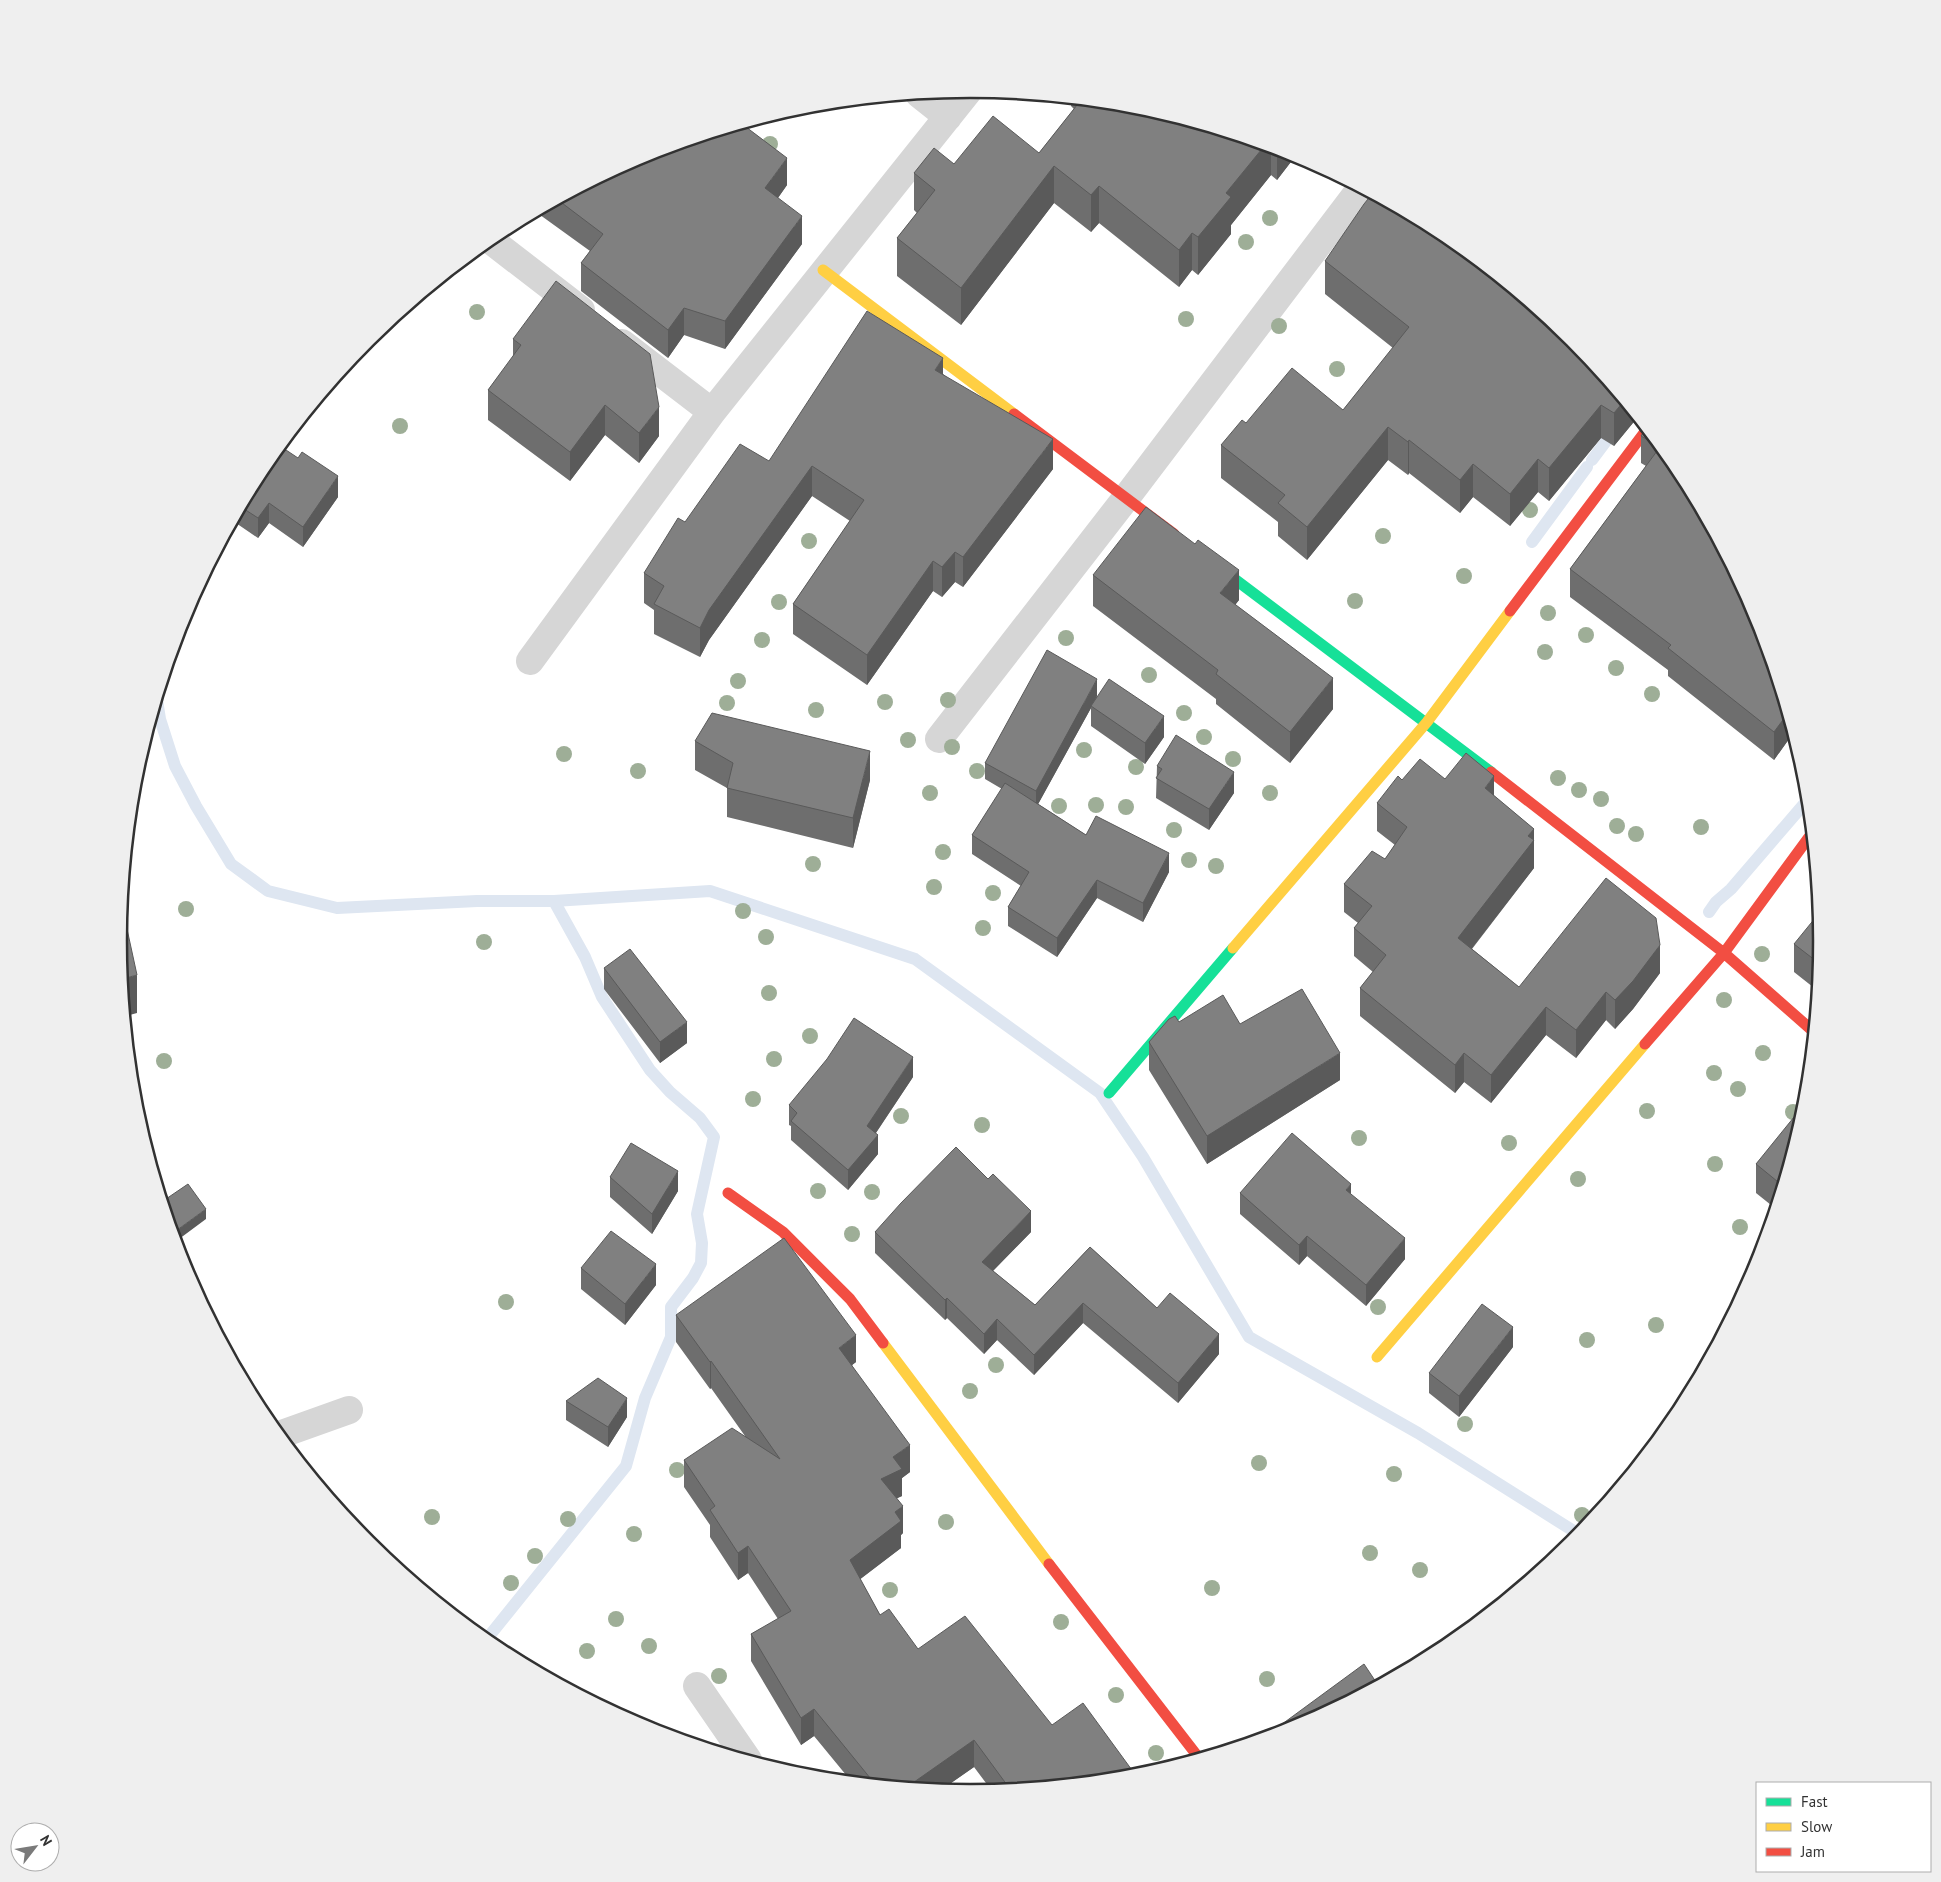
<svg xmlns="http://www.w3.org/2000/svg" width="1941" height="1882" font-family="'PT Sans',sans-serif">
  <style>
    .lines { fill: none; stroke-linecap: round; stroke-linejoin: round }
    .stream { stroke: #dee6f1; stroke-width: 12 }
    .street { stroke: #d6d6d6; stroke-width: 28 }
    .fast { stroke: #16e098; stroke-width: 11 }
    .slow { stroke: #ffcf43; stroke-width: 11 }
    .jam { stroke: #f24e42; stroke-width: 11 }
    .tree { fill: #9eae97 }
    .wall { fill: #6e6e6e }
    .shaded-wall { fill: #5a5a5a }
    .building { fill: #808080; stroke: #5a5a5a }
    .rim { fill: none; stroke: #323232; stroke-width: 2.5 }
  </style>
  <rect width="100%" height="100%" fill="#fff"/>
  <g class="lines">
    <!-- stream -->
    <path class="stream" d="M1592 460 1616 428
      M1532 542 1587 467
      M157 700 160 719 175 766 196 806 231 864 268 891 337 908 477 901H554L710 891 915 959 1100 1093 1143 1157 1249 1337 1418 1433 1580 1535
      M1709 912 1716 902 1731 889 1805 803
      M486 1640 626 1466 645 1398 671 1337V1307L693 1278 701 1263 702 1243 697 1214 714 1137 700 1118 670 1092 650 1070 602 997 585 957 554 901"/>
    <!-- street -->
    <path class="street" d="M919 94 948 117
      M489 239 581 310
      M622 343 712 412
      M530 661 712 412 970 89
      M939 739 1126 498 1361 188
      M279 1435 349 1410
      M697 1686 748 1760"/>
    <!-- fast -->
    <path class="fast" d="M1208 559 1491 772
      M1109 1093 1233 948"/>
    <!-- slow -->
    <path class="slow" d="M823 270 1014 414
      M1233 948 1427 722 1510 611
      M883 1343 1049 1564
      M1377 1357 1645 1044"/>
    <!-- jam -->
    <path class="jam" d="M1014 414 1174 534
      M1510 611 1647 429
      M1491 772 1724 953 1814 1032
      M1645 1044 1724 953 1812 833
      M728 1193 783 1232 850 1299 883 1343
      M1049 1564 1199 1758"/>
  </g>
  <!-- trees -->
  <g class="tree">
    <circle cx="770" cy="144" r="8"/>
    <circle cx="1270" cy="218" r="8"/>
    <circle cx="1246" cy="242" r="8"/>
    <circle cx="477" cy="312" r="8"/>
    <circle cx="1186" cy="319" r="8"/>
    <circle cx="1279" cy="326" r="8"/>
    <circle cx="1337" cy="369" r="8"/>
    <circle cx="400" cy="426" r="8"/>
    <circle cx="1530" cy="510" r="8"/>
    <circle cx="1383" cy="536" r="8"/>
    <circle cx="809" cy="541" r="8"/>
    <circle cx="1464" cy="576" r="8"/>
    <circle cx="1355" cy="601" r="8"/>
    <circle cx="779" cy="602" r="8"/>
    <circle cx="1548" cy="613" r="8"/>
    <circle cx="1586" cy="635" r="8"/>
    <circle cx="1066" cy="638" r="8"/>
    <circle cx="762" cy="640" r="8"/>
    <circle cx="1545" cy="652" r="8"/>
    <circle cx="1616" cy="668" r="8"/>
    <circle cx="1149" cy="675" r="8"/>
    <circle cx="738" cy="681" r="8"/>
    <circle cx="1652" cy="694" r="8"/>
    <circle cx="948" cy="700" r="8"/>
    <circle cx="885" cy="702" r="8"/>
    <circle cx="727" cy="703" r="8"/>
    <circle cx="816" cy="710" r="8"/>
    <circle cx="1184" cy="713" r="8"/>
    <circle cx="1204" cy="737" r="8"/>
    <circle cx="908" cy="740" r="8"/>
    <circle cx="952" cy="747" r="8"/>
    <circle cx="1084" cy="750" r="8"/>
    <circle cx="564" cy="754" r="8"/>
    <circle cx="1233" cy="759" r="8"/>
    <circle cx="1136" cy="767" r="8"/>
    <circle cx="638" cy="771" r="8"/>
    <circle cx="977" cy="771" r="8"/>
    <circle cx="1558" cy="778" r="8"/>
    <circle cx="1579" cy="790" r="8"/>
    <circle cx="930" cy="793" r="8"/>
    <circle cx="1270" cy="793" r="8"/>
    <circle cx="1601" cy="799" r="8"/>
    <circle cx="1096" cy="805" r="8"/>
    <circle cx="1059" cy="806" r="8"/>
    <circle cx="1126" cy="807" r="8"/>
    <circle cx="1617" cy="826" r="8"/>
    <circle cx="1701" cy="827" r="8"/>
    <circle cx="1174" cy="830" r="8"/>
    <circle cx="1636" cy="834" r="8"/>
    <circle cx="943" cy="852" r="8"/>
    <circle cx="1189" cy="860" r="8"/>
    <circle cx="813" cy="864" r="8"/>
    <circle cx="1216" cy="866" r="8"/>
    <circle cx="934" cy="887" r="8"/>
    <circle cx="993" cy="893" r="8"/>
    <circle cx="186" cy="909" r="8"/>
    <circle cx="743" cy="911" r="8"/>
    <circle cx="983" cy="928" r="8"/>
    <circle cx="766" cy="937" r="8"/>
    <circle cx="484" cy="942" r="8"/>
    <circle cx="1762" cy="954" r="8"/>
    <circle cx="769" cy="993" r="8"/>
    <circle cx="1724" cy="1000" r="8"/>
    <circle cx="810" cy="1036" r="8"/>
    <circle cx="1763" cy="1053" r="8"/>
    <circle cx="774" cy="1059" r="8"/>
    <circle cx="164" cy="1061" r="8"/>
    <circle cx="1714" cy="1073" r="8"/>
    <circle cx="1738" cy="1089" r="8"/>
    <circle cx="753" cy="1099" r="8"/>
    <circle cx="1647" cy="1111" r="8"/>
    <circle cx="1793" cy="1112" r="8"/>
    <circle cx="901" cy="1116" r="8"/>
    <circle cx="982" cy="1125" r="8"/>
    <circle cx="1359" cy="1138" r="8"/>
    <circle cx="1509" cy="1143" r="8"/>
    <circle cx="1715" cy="1164" r="8"/>
    <circle cx="1578" cy="1179" r="8"/>
    <circle cx="818" cy="1191" r="8"/>
    <circle cx="872" cy="1192" r="8"/>
    <circle cx="1740" cy="1227" r="8"/>
    <circle cx="852" cy="1234" r="8"/>
    <circle cx="506" cy="1302" r="8"/>
    <circle cx="1378" cy="1307" r="8"/>
    <circle cx="1656" cy="1325" r="8"/>
    <circle cx="1587" cy="1340" r="8"/>
    <circle cx="996" cy="1365" r="8"/>
    <circle cx="970" cy="1391" r="8"/>
    <circle cx="1465" cy="1424" r="8"/>
    <circle cx="1259" cy="1463" r="8"/>
    <circle cx="677" cy="1470" r="8"/>
    <circle cx="1394" cy="1474" r="8"/>
    <circle cx="1582" cy="1515" r="8"/>
    <circle cx="432" cy="1517" r="8"/>
    <circle cx="568" cy="1519" r="8"/>
    <circle cx="946" cy="1522" r="8"/>
    <circle cx="634" cy="1534" r="8"/>
    <circle cx="1370" cy="1553" r="8"/>
    <circle cx="535" cy="1556" r="8"/>
    <circle cx="1420" cy="1570" r="8"/>
    <circle cx="511" cy="1583" r="8"/>
    <circle cx="1212" cy="1588" r="8"/>
    <circle cx="890" cy="1590" r="8"/>
    <circle cx="616" cy="1619" r="8"/>
    <circle cx="1061" cy="1622" r="8"/>
    <circle cx="649" cy="1646" r="8"/>
    <circle cx="587" cy="1651" r="8"/>
    <circle cx="719" cy="1676" r="8"/>
    <circle cx="1267" cy="1679" r="8"/>
    <circle cx="1116" cy="1695" r="8"/>
    <circle cx="1156" cy="1753" r="8"/>
  </g>
  <!-- wall -->
  <path class="wall" d="M1071 99 1137 105 1297 154 1277 180 1271 175 1231 225V234L1198 275 1192 270 1179 287 1099 223 1091 232 1054 203 961 325 897 276V238L917 213 914 210V173L954 164 1039 153 1074 109 1071 106Z
    M645 154 787 185 778 198 802 244 725 349 684 335 668 358 581 291V263L590 251 536 212Z
    M1444 233 1515 291 1512 295 1637 416V418L1614 446 1601 438 1549 501 1538 492 1510 526 1473 497 1460 513 1409 473 1408 475 1388 460 1307 560 1278 536V522L1221 478V445L1246 423 1343 410 1393 348 1325 294V261Z
    M513 339 659 436 639 463 605 435 570 481 488 420V390L513 357Z
    M943 374 1053 469 963 587 955 582 942 597 933 591 867 685 793 634V604L850 521 812 496 709 640 700 657 654 634V610L644 603V573L685 522 769 461Z
    M1646 428 1679 468 1758 615 1794 732 1774 760 1668 676V670L1570 597V569L1646 466 1641 463V436Z
    M262 467 338 497 303 547 269 523 258 538 233 521Z
    M1093 575 1239 600 1235 605 1333 709 1290 763 1216 704V699L1093 606Z
    M1097 696 1164 737 1145 764 1091 726V708L1038 804 1086 835 1169 872 1143 922 1097 898 1057 957 1008 926V907L1021 886 972 854V835L1002 789 985 779V763Z
    M695 741 870 780 853 848 727 817V788L695 770Z
    M1157 766 1234 793 1209 830 1156 798Z
    M1445 779 1494 796 1534 829V868L1472 949 1519 987 1660 973 1633 1009 1615 1029 1606 1020 1576 1058 1546 1035 1491 1103 1464 1082 1455 1093 1360 1016V988L1373 972 1354 956V928L1358 923 1344 912V884L1385 859 1395 845 1377 831V803L1402 780Z
    M1823 941 1818 991 1794 972V944Z
    M604 968 687 1043 660 1063 604 989Z
    M1179 1022 1240 1024 1340 1080 1207 1164 1149 1070V1042Z
    M913 1077 876 1133 878 1154 848 1190 791 1140V1126L789 1125V1105Z
    M1806 1108 1776 1209 1756 1193V1164Z
    M610 1177 678 1191 652 1234 610 1197Z
    M1240 1193 1351 1194 1405 1259 1366 1306 1307 1256 1299 1265 1240 1214Z
    M875 1232H1031L993 1271 1035 1305 1090 1247 1157 1308 1219 1354 1178 1403 1083 1323 1034 1375 997 1340 984 1354 947 1318 945 1320 875 1253Z
    M581 1268 656 1285 625 1325 581 1289Z
    M676 1315 856 1362 852 1365 910 1472 902 1478V1496L897 1498 903 1533 901 1535V1548L860 1579 880 1615 918 1649 1052 1725 1137 1777 992 1791 974 1767 941 1790 851 1781 814 1736 801 1745 751 1661V1634L778 1619 748 1573 738 1580 710 1537V1525L684 1487V1460L745 1436 711 1388 710 1389 676 1342Z
    M1513 1347 1459 1417 1429 1393V1373Z
    M566 1401 627 1417 608 1447 566 1420Z"/>
  <!-- shaded-wall -->
  <path class="shaded-wall" d="M1266 144 1271 146V175L1231 225V234L1198 275V237L1226 193Z
    M1277 148 1297 154 1277 180Z
    M787 158V185L765 216V188Z
    M1054 166V203L961 325V288Z
    M1099 186V223L1091 232V195Z
    M802 216V244L725 349V321Z
    M1192 233V270L1179 287V250Z
    M1500 278 1515 291 1496 315V282Z
    M684 308V335L668 358V330Z
    M943 358V388L935 370Z
    M1624 401 1637 416V418L1614 446V413Z
    M605 405V435L570 481V452Z
    M1601 405V438L1549 501V468Z
    M659 407V436L639 463V433Z
    M1388 427V460L1307 560V527Z
    M1053 439V469L963 587V557Z
    M1409 440V473L1408 475V442Z
    M1538 459V492L1510 526V494Z
    M1473 464V497L1460 513V480Z
    M812 466V496L709 640 700 657V628L709 610Z
    M338 476V497L303 547V527Z
    M269 503V523L258 538V518Z
    M955 552V582L942 597V567Z
    M933 561V591L867 685V655Z
    M1239 570V600L1220 624V593Z
    M1333 678V709L1290 763V732Z
    M1097 679V696L1091 706V708L1036 808V791Z
    M1788 713 1794 732 1774 760V732Z
    M1164 716V737L1145 764V743Z
    M870 751V780L853 848V818Z
    M1234 772V793L1209 830V809Z
    M1494 776V804L1485 788Z
    M1534 829V868L1458 966V938L1528 836Z
    M1169 853V872L1143 922V903Z
    M1097 880V898L1057 957V938Z
    M1660 945V973L1633 1009 1615 1029V1000Z
    M137 975V1013L126 1016 122 979Z
    M1606 992V1020L1576 1058V1030Z
    M1546 1007V1035L1491 1103V1075Z
    M687 1022V1043L660 1063V1042Z
    M1340 1053V1080L1207 1164V1136Z
    M1464 1053V1082L1455 1093V1065Z
    M913 1057V1077L867 1146V1126Z
    M878 1135V1154L848 1190V1170Z
    M678 1171V1191L652 1234V1214Z
    M1351 1184V1205L1346 1190Z
    M206 1209V1219L175 1242 173 1233Z
    M1031 1211V1232L982 1282V1262Z
    M1307 1236V1256L1299 1265V1245Z
    M1405 1238V1259L1366 1306V1285Z
    M656 1264V1285L625 1325V1304Z
    M947 1298V1318L945 1320V1300Z
    M1083 1303V1323L1034 1375V1355Z
    M997 1319V1340L984 1354V1334Z
    M1513 1327V1347L1459 1417V1396Z
    M1219 1334V1354L1178 1403V1383Z
    M856 1335V1362L839 1375V1348Z
    M711 1361V1388L710 1389V1362Z
    M627 1398V1417L608 1447V1427Z
    M910 1445V1472L902 1478V1496L881 1506V1479L893 1457Z
    M903 1506V1533L901 1535V1548L850 1587V1560L895 1512Z
    M748 1546V1573L738 1580V1553Z
    M814 1709V1736L801 1745V1718Z
    M974 1740V1767L941 1790 907 1787Z"/>
  <!-- building -->
  <path class="building" d="M1081 100 1137 105 1266 144 1226 193 1231 197 1198 237 1192 233 1179 250 1099 186 1091 195 1054 166 961 288 897 238 935 190 914 173 934 148 954 164 993 116 1039 153Z
    M742 124 787 158 765 188 802 216 725 321 684 308 668 330 581 263 603 234 558 200 645 154Z
    M1372 194 1444 233 1500 278 1496 282 1579 346 1624 401 1614 413 1601 405 1549 468 1538 459 1510 494 1473 464 1460 480 1409 440 1408 442 1388 427 1307 527 1278 503 1285 495 1221 445 1242 420 1246 423 1292 368 1343 410 1409 327 1325 261 1364 204Z
    M556 281 650 354 659 407 639 433 605 405 570 452 488 390 521 345 513 339Z
    M867 311 943 358 935 370 1053 439 963 557 955 552 942 567 933 561 867 655 793 604 864 500 812 466 709 610 700 628 654 604 664 586 644 573 678 518 685 522 740 444 769 461Z
    M1646 428 1679 468 1758 615 1788 713 1774 732 1668 648 1671 645 1570 569 1660 447 1641 436Z
    M280 446 298 458 302 452 338 476 303 527 269 503 258 518 241 507 262 467Z
    M1146 507 1195 544 1198 540 1239 570 1220 593 1333 678 1290 732 1216 674 1218 670 1093 575Z
    M1047 650 1097 679 1036 791 985 763Z
    M1109 679 1164 716 1145 743 1091 706Z
    M712 713 870 751 853 818 727 788 733 763 695 741Z
    M1176 735 1234 772 1209 809 1156 778 1162 769 1157 766Z
    M1466 753 1494 776 1485 788 1534 829 1528 836 1534 840 1458 938 1519 987 1606 878 1656 918 1660 945 1633 981 1615 1000 1606 992 1576 1030 1546 1007 1491 1075 1464 1053 1455 1065 1360 988 1386 955 1354 928 1372 906 1344 884 1372 851 1385 859 1407 827 1377 803 1398 776 1402 780 1420 759 1445 779Z
    M1005 783 1086 835 1096 816 1169 853 1143 903 1097 880 1057 938 1008 907 1029 872 972 835Z
    M122 906 137 975 122 979 118 941Z
    M1820 912 1823 941 1820 964 1794 944Z
    M630 949 687 1022 660 1042 604 968Z
    M1302 989 1340 1053 1207 1136 1149 1042 1169 1019 1175 1016 1179 1022 1223 995 1240 1024Z
    M854 1018 913 1057 867 1126 878 1135 848 1170 791 1121 797 1113 789 1105 827 1059Z
    M1807 1101 1806 1108 1783 1186 1756 1164Z
    M1292 1133 1351 1184 1346 1190 1405 1238 1366 1285 1307 1236 1299 1245 1240 1193Z
    M631 1143 678 1171 652 1214 610 1177Z
    M956 1147 988 1179 993 1174 1031 1211 982 1262 1035 1305 1090 1247 1157 1308 1170 1293 1219 1334 1178 1383 1083 1303 1034 1355 997 1319 984 1334 947 1298 945 1300 875 1232 901 1203Z
    M188 1184 206 1209 173 1233 163 1201Z
    M611 1231 656 1264 625 1304 581 1268Z
    M784 1238 856 1335 839 1348 910 1445 893 1457 902 1469 881 1479 903 1506 895 1512 901 1521 850 1560 880 1615 889 1609 918 1649 965 1616 1052 1725 1083 1703 1137 1777 1010 1789 974 1740 907 1787 875 1784 814 1709 801 1718 751 1634 791 1611 748 1546 738 1553 710 1510 715 1506 684 1460 732 1428 780 1459 711 1361 710 1362 676 1315Z
    M1482 1304 1513 1327 1459 1396 1429 1373Z
    M598 1378 627 1398 608 1427 566 1401Z
    M428 1588 456 1610 453 1614 425 1590Z
    M1468 1622 1472 1627 1444 1650 1432 1656 1431 1655Z
    M1364 1664 1378 1685 1296 1728 1277 1734 1274 1730Z"/>
  <!-- crop -->
  <path d="M0 0H1941V1882H0ZM127 941a843 843 0 1 1 1686 0a843 843 0 1 1-1686 0Z" fill="#efefef" fill-rule="evenodd"/>
  <path class="rim" d="M127 941a843 843 0 1 1 1686 0a843 843 0 1 1-1686 0Z"/>
  <!-- legend -->
  <rect x="1756" y="1782" width="175" height="90" fill="#ffffff" stroke="#adadad"/>
  <rect x="1766" y="1798" width="25" height="8" fill="#16e098" stroke="#adadad"/>
  <text x="1801" y="1807" font-size="15" fill="#323232">Fast</text>
  <rect x="1766" y="1823" width="25" height="8" fill="#ffcf43" stroke="#adadad"/>
  <text x="1801" y="1832" font-size="15" fill="#323232">Slow</text>
  <rect x="1766" y="1848" width="25" height="8" fill="#f24e42" stroke="#adadad"/>
  <text x="1801" y="1857" font-size="15" fill="#323232">Jam</text>
  <!-- north arrow -->
  <g transform="translate(35 1847) rotate(59)"><circle r="24" fill="#ffffff" stroke="#adadad"/>
  <path d="M0-4L9 19L0 12L-9 19Z" fill="#7a7a7a"/>
  <text y="-8" font-size="14" font-weight="bold" text-anchor="middle" fill="#323232">N</text>
  </g>
</svg>
